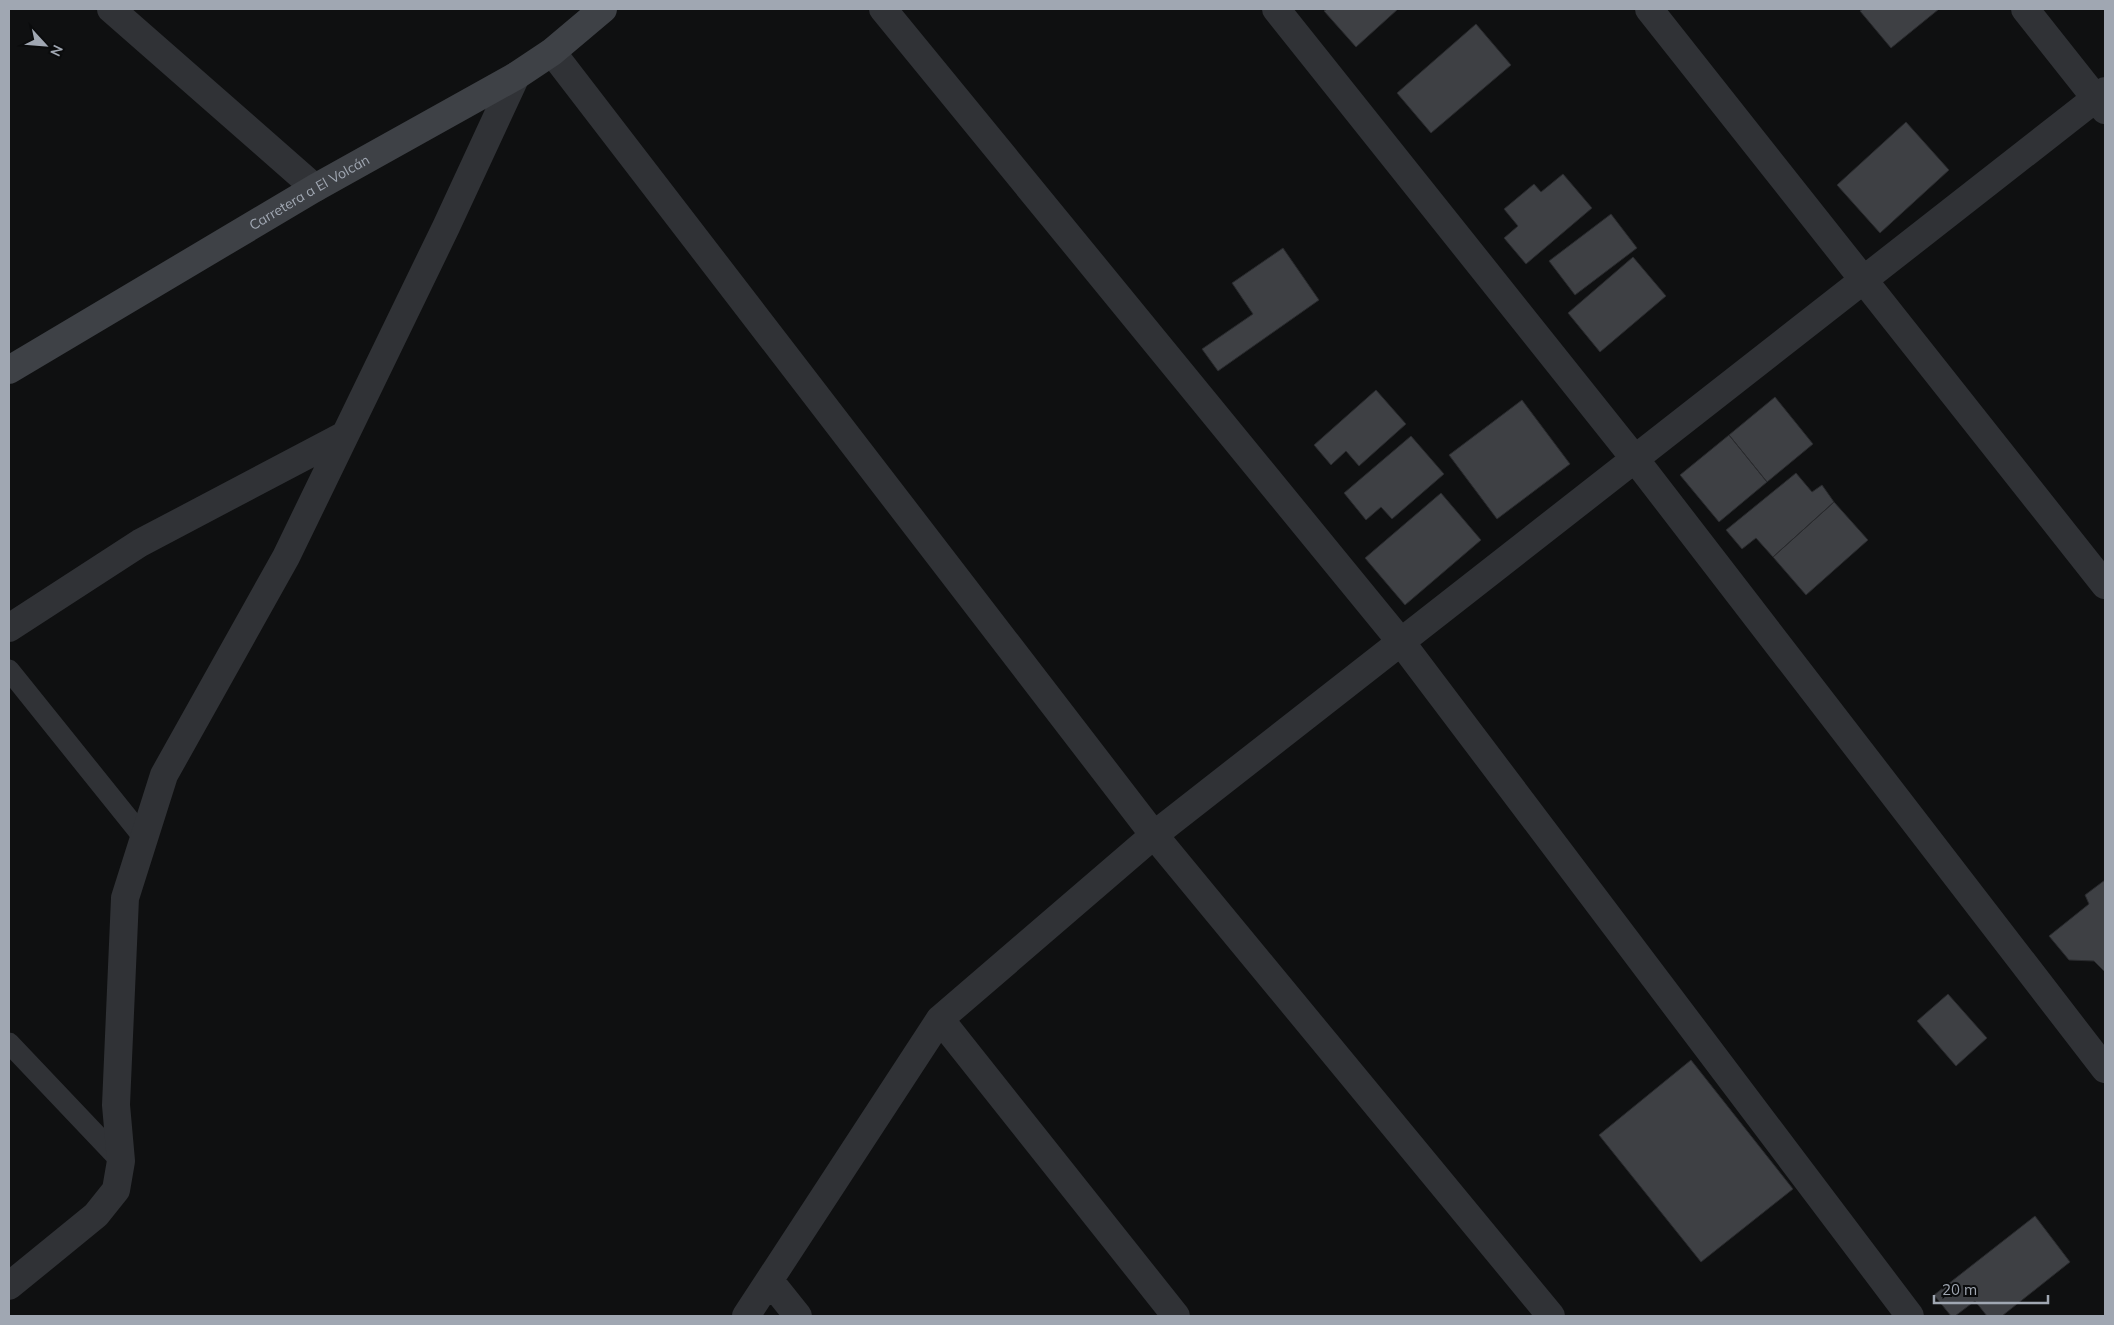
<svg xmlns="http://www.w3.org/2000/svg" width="2114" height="1325" font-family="Mulish,sans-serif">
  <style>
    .building { fill: #3e4044; stroke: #292a2d }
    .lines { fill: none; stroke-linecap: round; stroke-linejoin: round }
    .lane { stroke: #303236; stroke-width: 21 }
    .street { stroke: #303236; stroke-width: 28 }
    .secondary { stroke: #3e4146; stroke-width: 28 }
    .labels { text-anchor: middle; stroke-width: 5; stroke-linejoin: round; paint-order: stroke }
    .street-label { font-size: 14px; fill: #a0a7b2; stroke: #0a0b0c }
  </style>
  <rect width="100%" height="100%" fill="#0f1011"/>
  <!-- building -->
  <path class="building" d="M1327 9H1398L1356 47 1324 11Z
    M1863 9H1939L1891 48 1860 11Z
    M1476 24 1511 65 1431 133 1397 93Z
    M1906 122 1949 170 1880 233 1837 185Z
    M1563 174 1592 208 1526 264 1504 238 1518 226 1504 209 1534 184 1541 192Z
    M1611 214 1637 248 1575 295 1549 261Z
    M1283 248 1319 300 1218 371 1202 349 1253 314 1232 283Z
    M1633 257 1666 296 1600 352 1568 313Z
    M1376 390 1406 424 1359 466 1346 451 1331 465 1314 445Z
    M1775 397 1813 444 1767 482 1729 435Z
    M1522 400 1570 464 1497 519 1449 455Z
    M1729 435 1767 482 1719 522 1680 475Z
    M1411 436 1444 474 1392 519 1381 507 1366 520 1344 493Z
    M1796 473 1812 492 1822 485 1834 502 1773 557 1756 538 1742 549 1726 530Z
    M1441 493 1481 540 1405 605 1365 558Z
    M1834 502 1868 540 1806 595 1773 557Z
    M2105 880V972L2094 961 2069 960 2049 936 2089 904 2085 895Z
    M1948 994 1987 1038 1956 1066 1917 1021Z
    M1691 1060 1793 1189 1701 1262 1599 1135Z
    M2035 1216 2070 1262 2002 1316H1987L1975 1301 1955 1316H1951L1934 1295Z"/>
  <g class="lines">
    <!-- lane -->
    <path class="lane" d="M9 670 144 838
      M9 1043 121 1161"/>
    <!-- street -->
    <path class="street" d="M111 9 315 188
      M883 9 1401 642 1910 1316
      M1276 9 1635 459 2105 1069
      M1649 9 2105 585
      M2025 9 2105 110
      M552 52 1154 835 1551 1316
      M9 628 140 543 345 435
      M940 1019 1176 1316
      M770 1281 798 1316
      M9 1286 96 1215 116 1190 121 1161 116 1105 125 898 164 775 286 557 446 227 516 76
      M746 1316 940 1019 1154 835 2105 91"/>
    <!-- secondary -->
    <path class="secondary" id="s1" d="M9 370 315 188 516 76 552 52 603 9"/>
  </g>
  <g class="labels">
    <!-- street labels -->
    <g class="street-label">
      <text dy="5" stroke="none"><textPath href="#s1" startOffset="349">Carretera a El Volcán</textPath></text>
    </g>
  </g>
  <!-- border -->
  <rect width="2114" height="1325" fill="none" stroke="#a0a7b2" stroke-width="20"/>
  <!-- north arrow -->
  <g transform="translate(45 45) rotate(116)" stroke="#0a0b0c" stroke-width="4" paint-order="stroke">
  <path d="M0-4L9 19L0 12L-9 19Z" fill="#a0a7b2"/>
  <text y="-8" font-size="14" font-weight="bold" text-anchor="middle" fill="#a0a7b2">N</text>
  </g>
  <!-- scale -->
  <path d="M1934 1295v8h114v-8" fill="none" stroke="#a0a7b2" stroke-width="2.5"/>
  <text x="1942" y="1295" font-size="15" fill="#a0a7b2" stroke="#0a0b0c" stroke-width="4" paint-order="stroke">20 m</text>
</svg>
